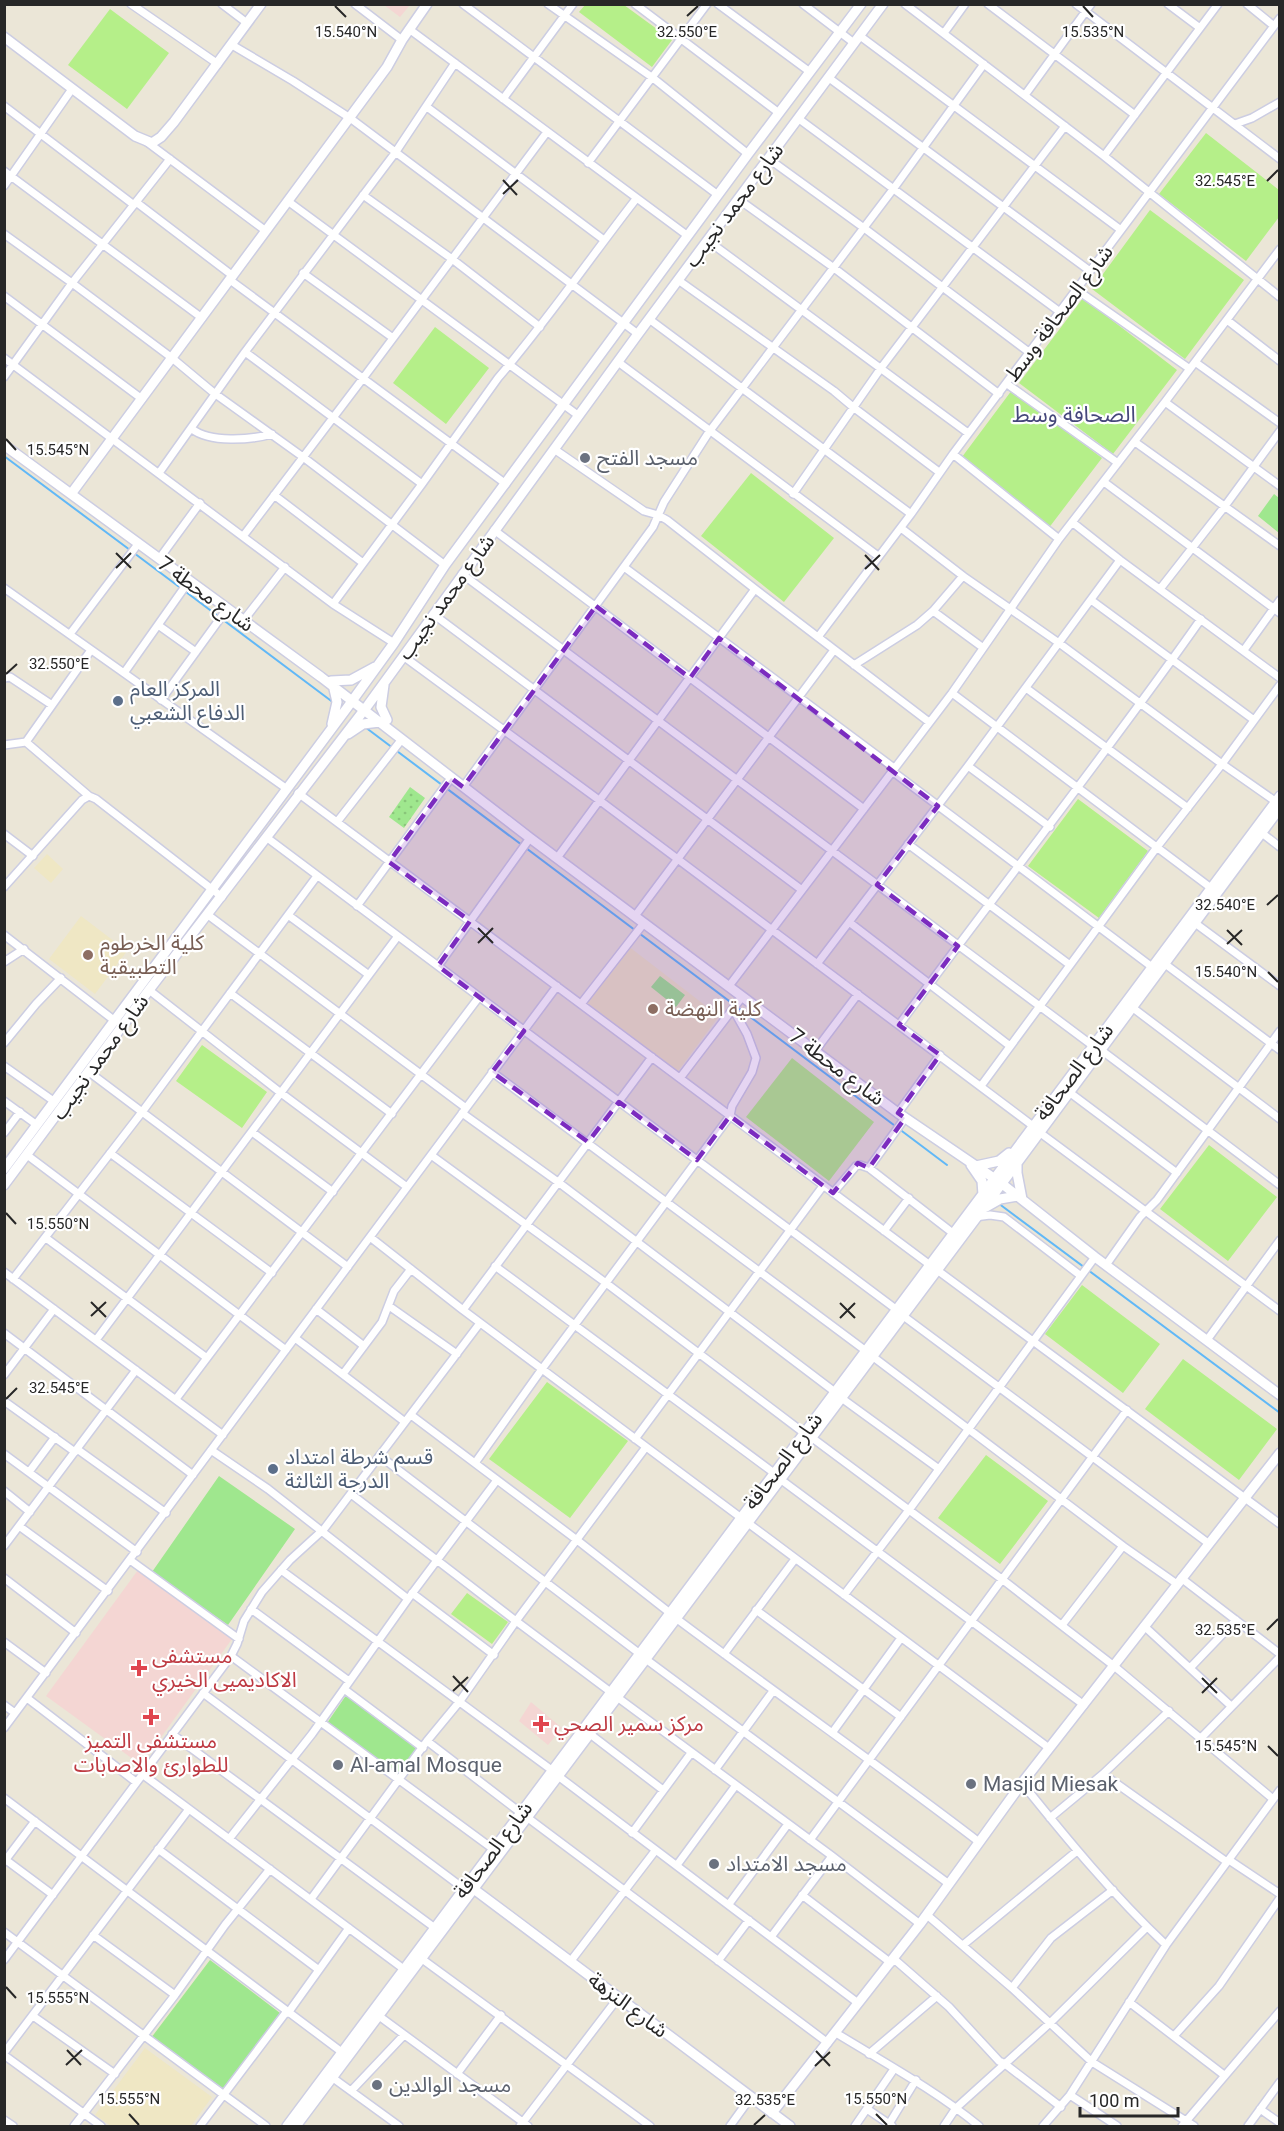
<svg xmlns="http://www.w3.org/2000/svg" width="1284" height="2131" font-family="Roboto,'Noto Sans Arabic',sans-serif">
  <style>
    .education { fill: #efe7c4 }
    .medical { fill: #f4d6d3 }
    .grass { fill: url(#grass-dots) }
    .park { fill: #9fe78e }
    .pitch { fill: #b5ef89 }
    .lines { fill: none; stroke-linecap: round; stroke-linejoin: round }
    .stream { stroke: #61b8f7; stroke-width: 2 }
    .street-casing { stroke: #cccde2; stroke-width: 10 }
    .secondary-casing { stroke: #cccde2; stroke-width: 12 }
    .street { stroke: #fff; stroke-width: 7 }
    .secondary { stroke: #fff; stroke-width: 9 }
    .marked { fill: #7b2cbf; fill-opacity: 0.2; stroke: #7b2cbf; stroke-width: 4.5; stroke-dasharray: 12 8; stroke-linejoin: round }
    .ticks { fill: none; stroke: #272727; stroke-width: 2 }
    .worship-dot { fill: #6b7280; stroke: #fff; stroke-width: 2 }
    .service-dot { fill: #5c6f8a; stroke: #fff; stroke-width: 2 }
    .education-dot { fill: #8d6e63; stroke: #fff; stroke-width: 2 }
    .health-dot { fill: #e0444e; stroke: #fff; stroke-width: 2 }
    .labels { text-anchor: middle; stroke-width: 4.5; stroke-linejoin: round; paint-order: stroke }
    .street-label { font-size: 21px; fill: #272727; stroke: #fff }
    .worship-label { font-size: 21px; fill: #5b616d; stroke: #fff; text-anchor: start }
    .service-label { font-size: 21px; fill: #4e5e75; stroke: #fff; text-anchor: start }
    .education-label { font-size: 21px; fill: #785e54; stroke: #fff; text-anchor: start }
    .health-label { font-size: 21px; fill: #be3a42; stroke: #fff; text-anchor: start }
    .neighbourhood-label { font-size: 22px; fill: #45477a; stroke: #fff }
    .ticks-label { font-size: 15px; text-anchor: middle; fill: #272727; stroke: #fff; stroke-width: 4.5; stroke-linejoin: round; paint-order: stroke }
  </style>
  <defs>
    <pattern id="grass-dots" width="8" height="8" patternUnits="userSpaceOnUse" patternTransform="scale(1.5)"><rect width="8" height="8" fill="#9fe78e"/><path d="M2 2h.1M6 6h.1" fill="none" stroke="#89c67a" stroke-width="1.8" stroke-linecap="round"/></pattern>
  </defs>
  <rect width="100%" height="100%" fill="#ebe6d7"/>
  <!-- education -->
  <path class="education" d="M47 854 63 869 51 883 34 868Z
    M81 916 127 951 95 994 49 959Z
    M628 946 719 1016 678 1071 586 1002Z
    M145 2048 212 2097 191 2126H111L95 2115Z"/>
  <!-- medical -->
  <path class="medical" d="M384 5H410L400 17Z
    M138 1570 232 1639 141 1765 46 1696Z
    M531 1702 562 1728 548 1745 519 1721Z"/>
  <!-- grass -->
  <path class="grass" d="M410 787 425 798 404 828 389 817Z"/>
  <!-- park -->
  <path class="park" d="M1274 494 1279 498V533L1258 516Z
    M660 976 685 995 676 1007 651 987Z
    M219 1476 295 1529 228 1625 152 1572Z
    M347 1694 418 1747 397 1775 327 1723Z
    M210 1960 280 2013 223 2092 151 2038Z"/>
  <!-- pitch -->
  <path class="pitch" d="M585 5H624L672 40 652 67 579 12Z
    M110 9 169 53 127 109 68 65Z
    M1206 133 1279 190V217L1246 261 1159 194Z
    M1150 210 1244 280 1185 359 1092 289Z
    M1083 298 1177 370 1113 454 1019 383Z
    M435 327 489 368 446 424 393 383Z
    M1012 390 1102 458 1048 529 959 461Z
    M751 473 834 538 784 602 701 536Z
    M1078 799 1148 851 1099 918 1028 866Z
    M202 1045 267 1092 242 1128 176 1081Z
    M792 1058 874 1122 829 1181 746 1117Z
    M1209 1145 1277 1197 1228 1261 1160 1209Z
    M1082 1285 1160 1344 1123 1393 1045 1334Z
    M1183 1359 1277 1429 1239 1480 1145 1409Z
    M547 1382 628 1441 570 1518 489 1459Z
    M986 1455 1048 1501 1000 1564 938 1518Z
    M467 1593 508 1622 492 1644 451 1614Z"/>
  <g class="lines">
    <!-- stream -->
    <path class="stream" d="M4 456 130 550
      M134 553 334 703
      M365 727 947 1165
      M998 1203 1280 1413"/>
    <!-- street casing -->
    <g class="street-casing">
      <path id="street" d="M131 4 218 64
        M222 4 247 23
        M355 4 402 40
        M463 4 718 195
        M548 4 653 78 748 154
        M635 4 779 113
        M718 4 810 72
        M803 4 854 43
        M905 4 1104 156 1280 297
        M988 4 1135 115
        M1076 4 1280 159
        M1168 4 1200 28
        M1247 4 1274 26
        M409 29 688 236
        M944 33 965 4
        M860 36 1121 230
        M232 45 293 81 350 118 638 334
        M829 78 1090 271
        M1025 95 1091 4
        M503 99 573 4
        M4 106 134 205
        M427 107 604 240
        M799 119 1060 312
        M1235 124 1252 118 1280 102
        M147 142 266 231
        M1104 156 1218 4
        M769 159 864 228 1030 353
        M588 163 707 4
        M4 171 202 318
        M4 186 72 89
        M363 195 452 259 540 327
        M738 199 834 268 999 394
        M136 202 233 276
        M289 202 579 416
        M4 234 72 283 172 358 214 393 303 457 445 565
        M707 240 968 433
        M303 273 393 338
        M230 280 506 484
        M678 280 834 391 853 407 939 472
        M1077 290 1190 369
        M4 296 142 399
        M649 319 911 514
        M1227 320 1280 361
        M245 352 422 484
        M4 358 333 604 394 643
        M618 362 878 556
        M1195 362 1280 423
        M4 377 72 283 170 159
        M1007 384 1118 463
        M1165 402 1280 486
        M192 429C210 443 250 440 272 434
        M1135 442 1280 546
        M554 449 644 511 658 515 667 520 755 589 929 722
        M953 454 1059 539
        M159 473 245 352 395 153 455 63
        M1104 482 1280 613
        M793 494 881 368 1065 126
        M274 495 363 563
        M1072 522 1120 560 1280 678
        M901 528 963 576 1059 643 1222 764 1275 801
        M494 530 864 809
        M244 535 364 377 547 132
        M159 559 200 503
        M624 567 894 768
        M462 574 1093 1046
        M4 588 124 673 189 581
        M1160 589 1225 506 1280 431
        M1091 600 1254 720
        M333 604 422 484 498 378C547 321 590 258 636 199
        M933 611 982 647
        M433 614 802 890
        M243 621 285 567
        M158 625 196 652
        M70 634 138 544
        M818 637 911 514 953 454 1280 18
        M1244 650 1280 600
        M403 656 599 800 1033 1126
        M854 665 917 625 933 611 963 576
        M124 673 287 789
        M4 678 10 677 52 705
        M1026 688 1188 808
        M952 693 1211 888
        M161 700 227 609
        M26 742 91 650
        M4 745 26 742 89 796
        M968 766 1050 827
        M892 771 1152 967
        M463 787 653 527 664 502 709 432 894 188 984 64
        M298 793 930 1265
        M337 822 402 739
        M1258 830 1280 847
        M4 834 33 856
        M266 837 897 1310
        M908 844 1070 965
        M557 858 755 589
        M4 887 82 800 89 796 96 799 222 897
        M357 906 451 778
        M208 915 466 1108
        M288 915 369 975
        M635 916 834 650
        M849 922 1010 1046
        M1195 923 1280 986
        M4 935 115 1021
        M4 962 24 949
        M817 964 968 766 1120 560
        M1165 964 1280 1050
        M438 966 530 838
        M729 986 952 693 1059 539 1165 402 1280 249
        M149 990 281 1093 407 1187
        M230 993 392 1114
        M581 1004 644 923
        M1133 1008 1280 1119
        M899 1025C999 889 1104 757 1201 619
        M4 1043 36 1004 61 978
        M1101 1050 1280 1185
        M815 1051 858 994
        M4 1066 55 1102
        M89 1072 348 1267
        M492 1072 866 1351
        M680 1078 742 997
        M981 1086 1157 847 1222 764 1280 685
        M1069 1092 1177 1173
        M4 1101 37 1125
        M462 1113 558 1182 835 1392
        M898 1113 940 1055
        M252 1132 333 1192
        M1039 1132 1280 1311
        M4 1133 20 1112
        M110 1153 272 1273
        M27 1155 286 1350
        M431 1155 606 1283 804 1433
        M869 1168 954 1234
        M833 1193 856 1166 860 1165 869 1168 905 1118
        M975 1217 990 1215 1004 1217 1081 1276
        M884 1231 909 1198
        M370 1237 463 1310 1049 1748
        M46 1238 207 1358
        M1106 1265 1140 1217 1157 1200 1280 1031
        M495 1266 774 1473
        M937 1270 1280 1524
        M4 1272 223 1435
        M13 1279 142 1112 317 876
        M389 1306 457 1354
        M316 1309 364 1346
        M463 1310 652 1057
        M902 1315 1208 1543
        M4 1333 193 1475
        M295 1338 405 1422
        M96 1340 398 936
        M1207 1340 1280 1240
        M872 1356 1123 1546 1177 1584
        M343 1374 382 1322 394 1291 411 1269
        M4 1375 54 1309
        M840 1397 939 1469
        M176 1399 479 997
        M4 1401 75 1452
        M411 1415 577 1540 670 1613
        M811 1437 1003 1580 1114 1666 1273 1799
        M635 1439 823 1186
        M77 1449 166 1513
        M211 1450 268 1489 408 1599
        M4 1454 137 1552
        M380 1456 640 1654
        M475 1463 542 1369 730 1116 732 1106 752 1072 756 1058 747 1034 733 1009
        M29 1472 55 1437
        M780 1479 1084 1705
        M4 1491 30 1512
        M351 1494 516 1621 612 1693
        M19 1526 108 1591
        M4 1546 136 1370
        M130 1560 239 1639
        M281 1570 553 1771
        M4 1578 76 1633
        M1181 1578 1280 1654
        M412 1593 494 1655
        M844 1595 909 1510 1095 1257
        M251 1609 349 1681
        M756 1610 901 1717
        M677 1619C777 1694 880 1766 979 1842
        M1062 1625 1123 1546
        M1144 1626 1231 1706
        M4 1642 46 1673
        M724 1654 795 1559
        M231 1656 493 1849
        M647 1660 949 1884
        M1190 1668 1236 1620
        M344 1689 423 1748
        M203 1693 467 1891
        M617 1697 832 1856 920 1924
        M27 1698 136 1782
        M4 1705 15 1713
        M4 1728 557 986
        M832 1733 901 1638
        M172 1734 435 1928
        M590 1734 663 1790
        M1201 1738 1280 1657
        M427 1741 521 1813
        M715 1770 773 1691
        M142 1774 405 1970
        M1103 1774 1227 1862
        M558 1776 858 2003
        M1022 1783C1067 1839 1113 1895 1166 1945
        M4 1798 343 2053
        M528 1818 828 2043
        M1050 1818 1103 1774 1169 1711
        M632 1833 691 1753
        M229 1839 312 1734 408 1599 497 1480
        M810 1840 1127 1410
        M158 1849 319 1970
        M6 1860 53 1895
        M1229 1860 1280 1894
        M4 1862 35 1821
        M677 1865 736 1785
        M802 1895 891 1963
        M311 1899 427 1741 460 1701 516 1621 646 1447
        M729 1904 788 1824
        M927 1915 1012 1988 1092 2062 1194 2126
        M4 1932 266 2126
        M93 1935 175 1995
        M771 1937 832 1856
        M963 1945 1077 1851
        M422 1959 650 2126
        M894 1959 949 2007 999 2061 1005 2064 1061 2107
        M4 1960 231 1656 237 1644 244 1621 262 1592 290 1560 324 1529 480 1323
        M718 1961 749 1920
        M570 1962 655 1851
        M1012 1988 1051 1938 1113 1890
        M1129 2002 1224 2075
        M288 2013 349 1928
        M33 2016 115 2074
        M379 2016 528 2126
        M836 2033C885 2063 935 2090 979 2126
        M1174 2036 1219 1986 1280 1898
        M4 2053 189 1809
        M869 2054 937 1996
        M4 2055 101 2126
        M457 2074 501 2015
        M333 2078 399 2126
        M351 2091 404 2035
        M1070 2095 1117 2126
        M867 2109 892 2126
        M1260 2109 1280 2123
        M4 2120 13 2126
        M889 2124 916 2080
        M74 2126 175 1995 225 1925 270 1869
        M200 2126 287 2011
        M520 2126 618 1998
        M730 2126 751 2097
        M855 2126 894 2069
        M944 2126 956 2108 1050 2023 1147 1927
        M1043 2126 1070 2095 1166 1945 1280 1790
        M1182 2126 1280 2011
        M1248 2126 1280 2082"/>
    </g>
    <!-- secondary casing -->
    <g class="secondary-casing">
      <path id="secondary" d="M4 37 135 136 152 143 161 137 174 122 261 4
        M4 445 321 677 530 838 898 1113 1001 1183 1095 1257 1280 1395
        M71 494 387 67 402 40 427 4
        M331 681 351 680 375 667
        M384 685 381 707 387 720
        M332 724 337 702 334 689
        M348 734 363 724 380 722
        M1017 1162V1173L1022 1199
        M971 1165 982 1181 983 1195
        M976 1166 999 1161 1009 1153
        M4 1169 347 708 394 643 445 565 748 154 861 4
        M4 1185 149 990 368 705 638 334 883 4
        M986 1207 1000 1199 1018 1196
        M471 1887 790 2126
        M772 2113 920 1924 1022 1783 1280 1453
        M287 2126 1280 796
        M296 2126 977 1217 1280 808"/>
    </g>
    <!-- street -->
    <use href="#street" class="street"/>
    <!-- secondary -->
    <use href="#secondary" class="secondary"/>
  </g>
  <!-- marked area -->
  <path class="marked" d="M596 606 690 678 719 638 938 806 877 885 958 946 899 1025 940 1055 898 1113 905 1118 869 1168 858 1163 833 1193 730 1116 697 1160 619 1102 588 1142 492 1072 524 1031 438 966 470 921 389 862 451 778 463 787Z"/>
  <!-- ticks -->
  <path class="ticks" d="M335 6 346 17M1083 6 1093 17M687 16 698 6M503 180 517 195M1267 181 1278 170M503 194 518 180M6 439 16 450M116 553 131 568M865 555 879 570M116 568 131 553M865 569 880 555M6 674 17 664M1267 905 1278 895M478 928 493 943M1227 930 1242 945M478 943 493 928M1227 944 1242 930M1268 972 1278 982M6 1213 16 1224M91 1302 106 1317M840 1303 855 1318M91 1316 106 1302M840 1318 855 1303M6 1399 17 1388M1267 1630 1278 1619M453 1676 468 1692M1202 1678 1217 1693M453 1691 468 1677M1202 1693 1217 1678M1268 1746 1278 1756M6 1987 16 1998M67 2050 81 2065M816 2051 830 2066M66 2065 82 2050M815 2066 830 2052M129 2114 139 2125M876 2114 887 2125M754 2125 765 2115"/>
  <!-- markers -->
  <g class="worship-dot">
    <circle cx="585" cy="458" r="6"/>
    <circle cx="338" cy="1765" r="6"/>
    <circle cx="971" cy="1784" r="6"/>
    <circle cx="714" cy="1864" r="6"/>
    <circle cx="377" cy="2085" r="6"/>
  </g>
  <g class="service-dot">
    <circle cx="118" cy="701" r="6"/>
    <circle cx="273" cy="1469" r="6"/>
  </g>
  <g class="education-dot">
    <circle cx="88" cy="955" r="6"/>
    <circle cx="653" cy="1009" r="6"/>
  </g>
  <g class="health-dot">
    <path d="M136 1659h6v6h6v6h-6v6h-6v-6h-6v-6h6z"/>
    <path d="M148 1708h6v6h6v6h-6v6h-6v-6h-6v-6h6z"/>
    <path d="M538 1715h6v6h6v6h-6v6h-6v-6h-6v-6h6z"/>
  </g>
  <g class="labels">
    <!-- street labels -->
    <g class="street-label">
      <text transform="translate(734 205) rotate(-53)" y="7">شارع محمد نجيب</text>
      <text transform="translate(1059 313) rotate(-53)" y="7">شارع الصحافة وسط</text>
      <text transform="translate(206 594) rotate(36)" y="7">شارع محطة 7</text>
      <text transform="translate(446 597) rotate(-54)" y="7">شارع محمد نجيب</text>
      <text transform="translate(100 1057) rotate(-54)" y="7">شارع محمد نجيب</text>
      <text transform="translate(837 1067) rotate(37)" y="7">شارع محطة 7</text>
      <text transform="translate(1074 1072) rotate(-53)" y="7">شارع الصحافة</text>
      <text transform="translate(783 1461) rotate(-53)" y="7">شارع الصحافة</text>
      <text transform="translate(493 1850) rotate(-53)" y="7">شارع الصحافة</text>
      <text transform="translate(628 2005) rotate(37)" y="7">شارع النزهة</text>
    </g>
    <!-- worship labels -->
    <g class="worship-label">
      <text x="597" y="465">مسجد الفتح</text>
      <text x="350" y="1772">Al-amal Mosque</text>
      <text x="983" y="1791">Masjid Miesak</text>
      <text x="726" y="1871">مسجد الامتداد</text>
      <text x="389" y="2092">مسجد الوالدين</text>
    </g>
    <!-- service labels -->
    <g class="service-label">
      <text x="130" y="696">المركز العام<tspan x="130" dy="24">الدفاع الشعبي</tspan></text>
      <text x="285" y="1464">قسم شرطة امتداد<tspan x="285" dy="24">الدرجة الثالثة</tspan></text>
    </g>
    <!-- education labels -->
    <g class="education-label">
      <text x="100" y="950">كلية الخرطوم<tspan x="100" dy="24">التطبيقية</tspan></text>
      <text x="665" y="1016">كلية النهضة</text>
    </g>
    <!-- health labels -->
    <g class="health-label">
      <text x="152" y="1663">مستشفى<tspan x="152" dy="24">الاكاديميى الخيري</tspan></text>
      <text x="554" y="1731">مركز سمير الصحي</text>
      <text x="151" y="1748" text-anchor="middle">مستشفى التميز<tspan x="151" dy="24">للطوارئ والاصابات</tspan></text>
    </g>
    <!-- neighbourhood labels -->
    <g class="neighbourhood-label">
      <text x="1074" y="422">الصحافة وسط</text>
    </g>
  </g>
  <g class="ticks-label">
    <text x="687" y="37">32.550°E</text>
    <text x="346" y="37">15.540°N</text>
    <text x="1093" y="37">15.535°N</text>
    <text x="1225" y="186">32.545°E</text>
    <text x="58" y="455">15.545°N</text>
    <text x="59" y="669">32.550°E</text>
    <text x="1225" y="910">32.540°E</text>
    <text x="1226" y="977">15.540°N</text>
    <text x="58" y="1229">15.550°N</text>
    <text x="59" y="1393">32.545°E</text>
    <text x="1225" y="1635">32.535°E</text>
    <text x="1226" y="1751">15.545°N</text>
    <text x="58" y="2003">15.555°N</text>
    <text x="129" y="2104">15.555°N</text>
    <text x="876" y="2104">15.550°N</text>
    <text x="765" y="2105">32.535°E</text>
  </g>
  <!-- border -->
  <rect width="1284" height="2131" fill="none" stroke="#272727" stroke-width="12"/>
  <!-- scale -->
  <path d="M1080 2107v9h98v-9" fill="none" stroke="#272727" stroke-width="3"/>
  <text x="1089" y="2107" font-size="18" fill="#272727" stroke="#ffffff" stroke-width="4.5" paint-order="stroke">100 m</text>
</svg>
